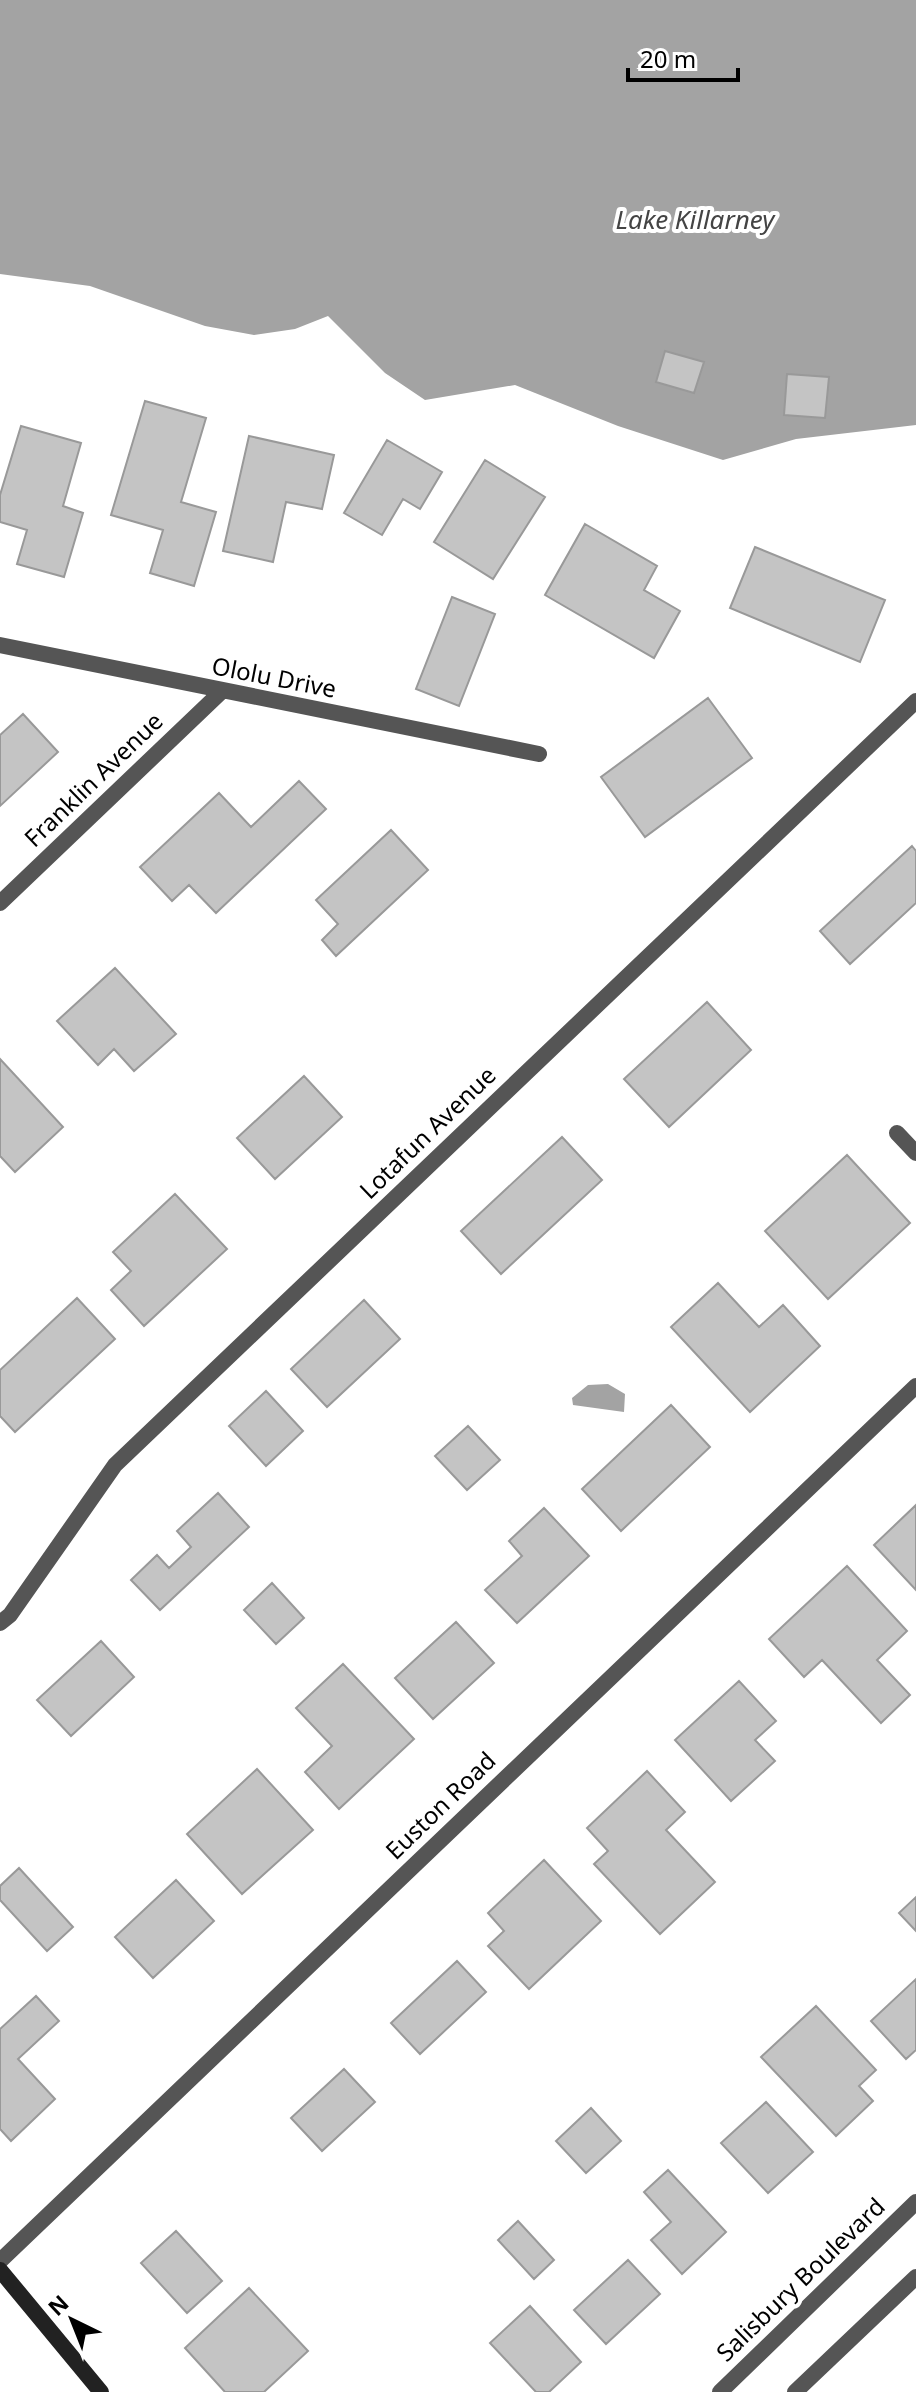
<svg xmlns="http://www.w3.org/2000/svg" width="916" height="2392" font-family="'Noto Sans',sans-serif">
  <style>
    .water { fill: #a3a3a3 }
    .building { fill: #c4c4c4; stroke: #999; stroke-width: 2 }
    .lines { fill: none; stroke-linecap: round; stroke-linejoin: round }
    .minor { stroke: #555; stroke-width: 16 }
    .secondary { stroke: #222; stroke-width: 16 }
    .labels { text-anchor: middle; stroke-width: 8; stroke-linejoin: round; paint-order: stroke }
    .street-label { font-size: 24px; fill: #000; stroke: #fff }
    .water-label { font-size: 26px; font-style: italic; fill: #444; stroke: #fff }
  </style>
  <rect width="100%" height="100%" fill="#fff"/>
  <!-- water -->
  <path class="water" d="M0 0H916V425L796 439 723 460 618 426 515 385 425 400 385 373 328 316 295 329 254 335 205 326 90 286 0 274Z
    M608 1384 625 1394 624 1412 573 1405 572 1398 588 1385Z"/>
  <!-- building -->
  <path class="building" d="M665 351 704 362 694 393 656 382Z
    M787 374 829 377 825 418 784 415Z
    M145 401 206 418 181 502 216 512 194 586 150 573 163 530 111 515Z
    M21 426 81 443 63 506 83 513 64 577 17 564 27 530 0 522V495Z
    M249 436 334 455 322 509 286 502 273 562 223 551Z
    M387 440 442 472 420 509 403 499 382 535 344 513Z
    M485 460 545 497 493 579 434 542Z
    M585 524 657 566 644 590 680 611 654 658 545 595Z
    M755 547 885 600 860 662 730 608Z
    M452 597 495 614 459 706 416 689Z
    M708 698 752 758 645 837 601 777Z
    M23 714 58 752 0 806V735Z
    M299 781 326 809 216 913 189 885 172 901 140 867 219 793 251 827Z
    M391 830 428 870 336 956 322 940 338 924 316 900Z
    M912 846 916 851V903L850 964 820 931Z
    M115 968 176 1034 134 1071 114 1049 98 1065 57 1021Z
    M707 1002 751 1050 669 1127 624 1079Z
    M0 1059 63 1127 15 1172 0 1156Z
    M304 1076 342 1117 275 1179 237 1138Z
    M562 1137 602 1180 501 1274 461 1231Z
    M847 1155 910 1223 828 1299 765 1231Z
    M175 1194 227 1249 144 1326 111 1290 131 1271 113 1252Z
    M718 1283 759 1327 783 1305 820 1346 750 1412 671 1327Z
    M77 1298 115 1339 15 1432 0 1416V1370Z
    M364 1300 400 1339 327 1407 291 1369Z
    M266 1391 303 1431 266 1466 229 1426Z
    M671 1405 710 1447 621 1531 582 1489Z
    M468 1426 500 1460 467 1490 435 1456Z
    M218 1493 249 1527 160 1610 131 1580 157 1555 169 1568 191 1547 177 1531Z
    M916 1505V1590L874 1545Z
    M544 1508 589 1556 517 1623 485 1590 522 1556 509 1541Z
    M847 1566 907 1631 877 1660 910 1695 881 1723 822 1660 804 1677 769 1639Z
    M272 1583 304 1618 276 1644 244 1610Z
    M456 1622 494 1663 433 1719 395 1678Z
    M101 1641 134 1677 71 1736 37 1700Z
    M343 1664 414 1739 339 1809 305 1772 332 1746 296 1708Z
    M739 1681 776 1721 755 1740 775 1761 731 1801 675 1740Z
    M257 1769 313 1830 242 1894 187 1834Z
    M647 1771 685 1812 666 1830 715 1882 660 1934 594 1864 608 1851 587 1828Z
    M544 1860 601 1921 529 1989 488 1946 504 1931 488 1913Z
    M19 1868 73 1927 47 1951 0 1900V1886Z
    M176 1880 214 1921 153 1978 115 1937Z
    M916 1897V1931L899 1913Z
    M457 1961 486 1992 420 2054 391 2023Z
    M916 1979V2050L906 2059 871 2021Z
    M36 1996 59 2021 18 2059 55 2099 11 2141 0 2129V2029Z
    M816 2006 876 2070 859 2086 873 2101 836 2136 761 2057Z
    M344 2069 375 2102 322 2151 291 2118Z
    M766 2102 813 2152 768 2193 721 2143Z
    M591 2108 621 2141 586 2173 556 2141Z
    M668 2170 726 2232 682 2274 651 2240 671 2222 644 2192Z
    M518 2221 554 2260 534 2279 498 2240Z
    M176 2231 222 2281 187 2313 141 2263Z
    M628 2260 660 2294 606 2344 574 2310Z
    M249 2288 308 2351 264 2392H225L185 2348Z
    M530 2306 581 2362 549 2392H536L490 2343Z"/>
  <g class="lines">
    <!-- minor -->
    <path class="minor" d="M0 645 539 754
      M0 903 221 692
      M897 1133 916 1153
      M0 1623 10 1615 115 1465 916 701
      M0 2261 916 1386
      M720 2392 916 2202
      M795 2392 916 2277"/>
    <!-- secondary -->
    <path class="secondary" d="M0 2270 101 2392"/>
  </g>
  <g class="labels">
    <!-- street labels -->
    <g class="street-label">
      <text transform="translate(274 678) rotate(11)" y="8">Ololu Drive</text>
      <text transform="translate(94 780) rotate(-44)" y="8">Franklin Avenue</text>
      <text transform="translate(428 1133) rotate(-44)" y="8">Lotafun Avenue</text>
      <text transform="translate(441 1806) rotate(-44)" y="8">Euston Road</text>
      <text transform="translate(801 2280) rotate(-44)" y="8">Salisbury Boulevard</text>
    </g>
    <!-- water labels -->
    <g class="water-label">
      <text x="695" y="229">Lake Killarney</text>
    </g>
  </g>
  <!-- north arrow -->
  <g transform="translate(72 2320) rotate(317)" stroke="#ffffff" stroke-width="6" paint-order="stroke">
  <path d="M0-6L14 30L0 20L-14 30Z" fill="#000000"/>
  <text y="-12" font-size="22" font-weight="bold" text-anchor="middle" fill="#000000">N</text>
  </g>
  <!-- scale -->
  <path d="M628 68v12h110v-12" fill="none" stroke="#000000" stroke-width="4"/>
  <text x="640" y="68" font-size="24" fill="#000000" stroke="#ffffff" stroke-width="6" paint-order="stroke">20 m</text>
</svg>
